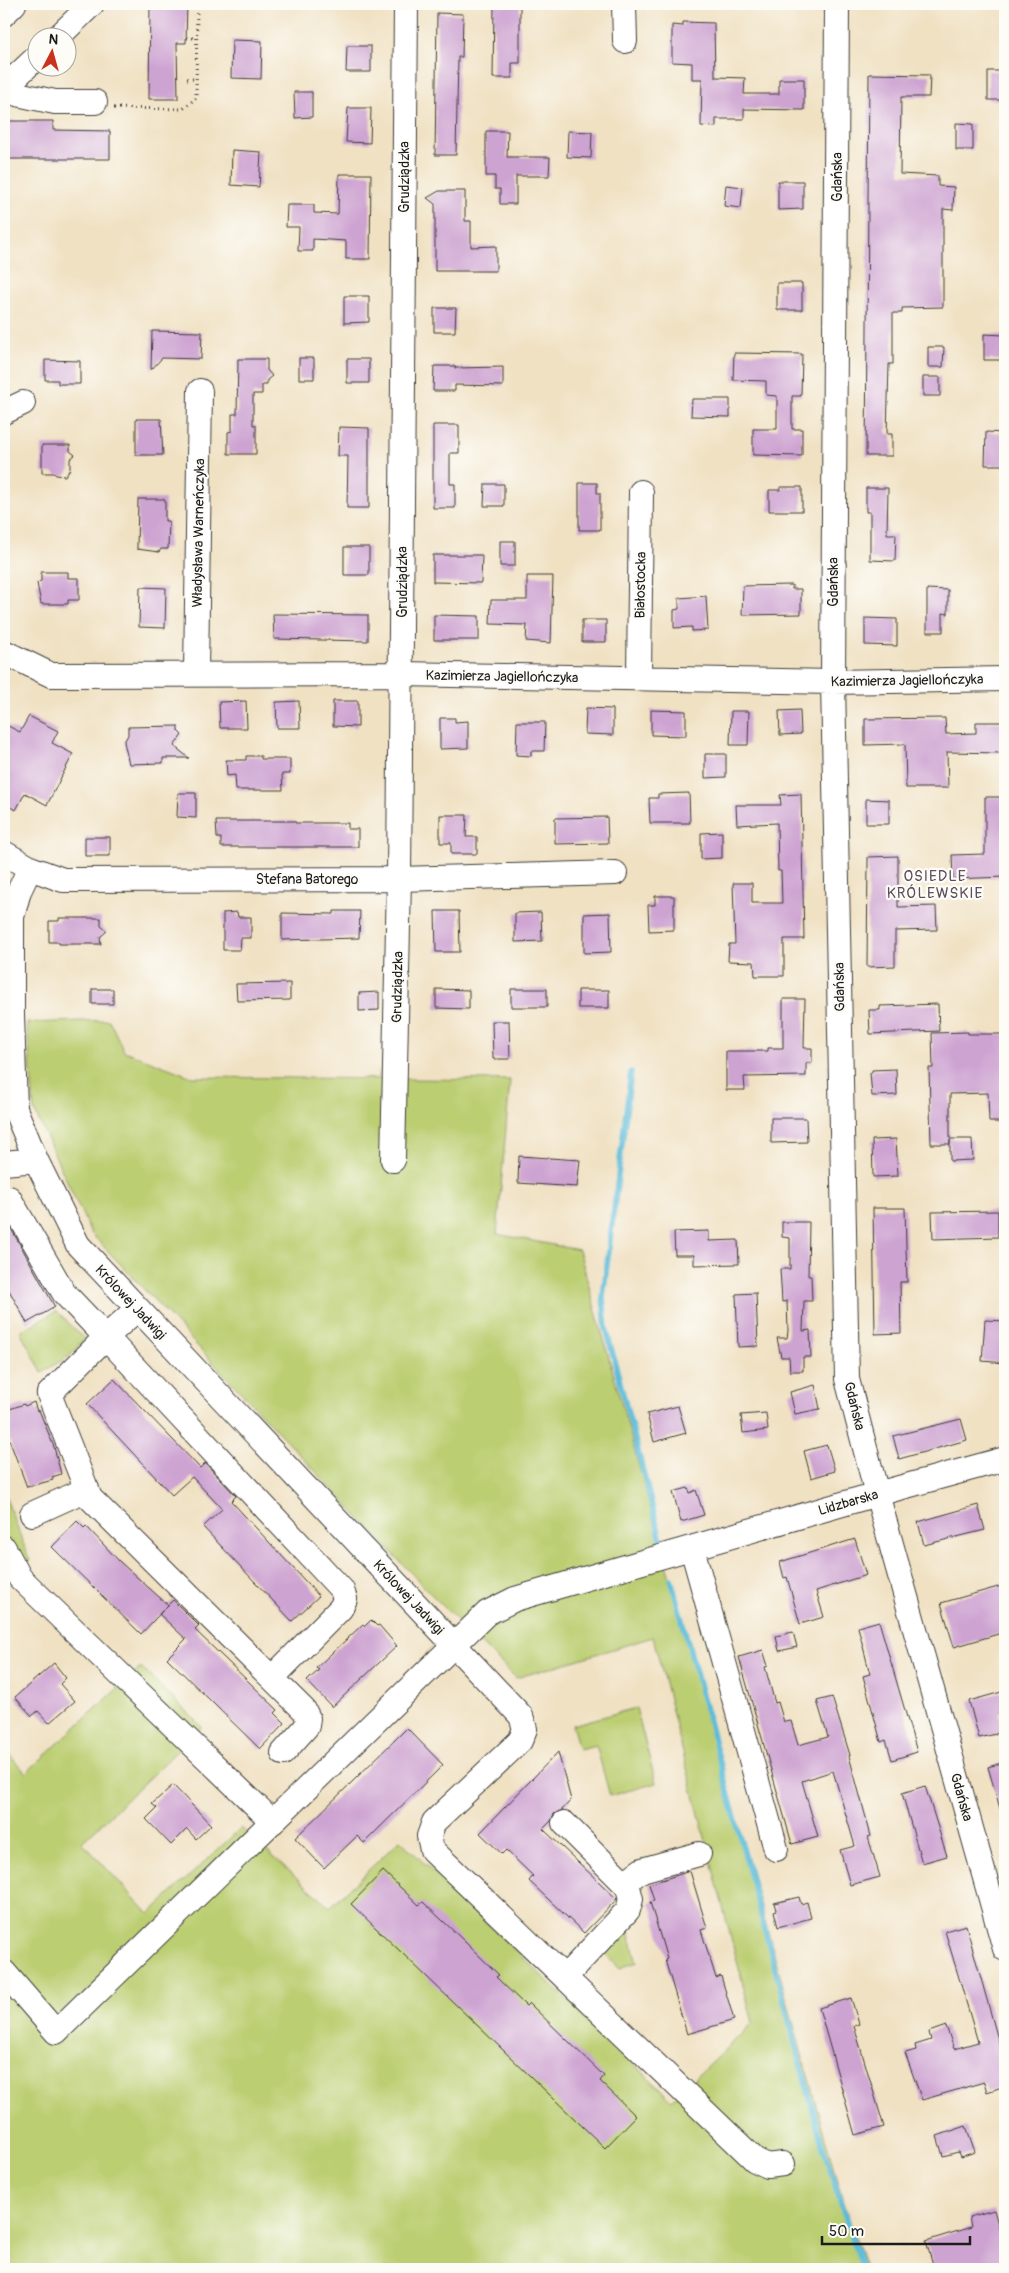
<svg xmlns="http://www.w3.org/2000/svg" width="1009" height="2273" font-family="Pangolin,sans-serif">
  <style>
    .green { fill: #bbce71; stroke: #6c7546 }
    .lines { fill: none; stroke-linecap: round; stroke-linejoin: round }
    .stream { stroke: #5bbcd9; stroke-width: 5.5 }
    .building { fill: #cda3d1 }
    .minor-casing { stroke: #3c3a35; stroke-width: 26 }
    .path { stroke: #3c3a35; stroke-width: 3; stroke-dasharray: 1 4; stroke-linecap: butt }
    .minor { stroke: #fff; stroke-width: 24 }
    .labels { text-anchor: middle; stroke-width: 4.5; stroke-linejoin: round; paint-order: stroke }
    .street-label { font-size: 14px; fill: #1c1c1c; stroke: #fdfcf7 }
    .neighbourhood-label { font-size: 15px; letter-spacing: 1px; fill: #5a4b5b; stroke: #fdfcf7 }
  </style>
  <rect width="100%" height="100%" fill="#fdfcf7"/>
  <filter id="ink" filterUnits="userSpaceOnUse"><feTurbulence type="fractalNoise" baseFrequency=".02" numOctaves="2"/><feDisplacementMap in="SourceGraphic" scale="10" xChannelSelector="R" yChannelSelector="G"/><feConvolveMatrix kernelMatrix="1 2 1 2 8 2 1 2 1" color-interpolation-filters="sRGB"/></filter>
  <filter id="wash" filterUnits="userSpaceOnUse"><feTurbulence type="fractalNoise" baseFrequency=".0096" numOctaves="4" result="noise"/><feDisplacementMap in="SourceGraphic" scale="20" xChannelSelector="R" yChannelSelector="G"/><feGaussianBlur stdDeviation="1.12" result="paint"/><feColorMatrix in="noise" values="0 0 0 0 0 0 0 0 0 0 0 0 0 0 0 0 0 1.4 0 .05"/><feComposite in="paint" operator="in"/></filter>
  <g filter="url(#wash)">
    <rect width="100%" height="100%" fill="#f0e1c3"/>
    <!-- green -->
    <path class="green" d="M109 1020 124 1051 192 1077 510 1080 497 1234 579 1250 843 2202 866 2269H4V1749L26 1773 141 1667 202 1727 82 1842 149 1914 241 1828 330 1907 400 1840 672 2100 753 2023 653 1637 516 1678 429 1592 91 1233 34 1110 27 1023Z
      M57 1311 84 1339 70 1356 42 1372 20 1331Z
      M4 1493 30 1561 4 1579Z
      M636 1708 656 1783 610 1796 596 1745 579 1749 572 1725Z
      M628 1930 637 1962 620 1968 605 1954Z"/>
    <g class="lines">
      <!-- stream -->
      <path class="stream" d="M631 1072 603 1297 606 1328 662 1544
        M671 1579 824 2151 862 2269"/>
    </g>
    <g id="blocks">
      <!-- building -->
      <path class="building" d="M150 4H187L186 43H177L178 99H149Z
        M494 4H520V63H512V78H493Z
        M437 13 463 14 462 57H458L456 155H435Z
        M683 22 714 23 715 77 745 78 744 94H779V79H804V110L744 109V119H716V127L701 126 702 79H692V63L672 62V25L683 26Z
        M232 40 262 41 261 79 231 78Z
        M347 46H371V72H346Z
        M988 71H1005V100H988Z
        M869 74 930 75 929 97H901L900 174 938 176V186L954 187 953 210 943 209V307L902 308V313H893V364H889L887 434H892V456H866Z
        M294 92H312V117L295 118Z
        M348 108H371L370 143 346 142Z
        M5 121H53V130L110 131V159H4Z
        M956 123 973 124V150H956Z
        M486 131H508L507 157H550L549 176H516V204H500V189H495V176H486Z
        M568 131 592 132 591 158 567 157Z
        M232 150 261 152 259 187 231 185Z
        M339 174H371L370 259H346V241L313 239V251H298L299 227H286L287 205H314V213L338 214Z
        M778 181H803V209L778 210Z
        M726 185 743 187 741 208 724 206Z
        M439 191H465V221H471V247L496 246V271H435V204L427 198Z
        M777 283H802V310H777Z
        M344 296H369V322L344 323Z
        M434 308H456L455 332H434Z
        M152 331 202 332 201 359 162 358 151 370Z
        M984 334 1005 335V360H984Z
        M928 347H944L943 367H928Z
        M734 353 802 354 801 396H792V429H802V456L753 455V429H777V396L766 395V381L733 380Z
        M299 358H314V379H299Z
        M238 359H267V370L272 376 267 380V385H262V394H253V425H256V454H228V432L232 431V414H237Z
        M347 359H369V383H347Z
        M45 360 80 361V384H58V380H45Z
        M434 366H455V368L503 367V386L455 385V391H433Z
        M923 377H940V396H923Z
        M692 399H730V417L691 416Z
        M136 419H161L163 455H136Z
        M433 425H459V453H450V484H455V508H433Z
        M339 427 369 428V508H347L348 456H338Z
        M986 432 1005 433V465H985Z
        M42 445H70V451L75 455 70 459V469L65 476 56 475 54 473H42Z
        M579 483H597V493H600V530H579Z
        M485 484H504V506H484Z
        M780 487H802V511H769V490H780Z
        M866 488H888L887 534H896L895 561 870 560V512H866Z
        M138 499H165V521H169L168 549H161L159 552 137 549Z
        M500 541H515V566H500Z
        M344 547H369V575H344Z
        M433 555H482L481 583 433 582Z
        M41 572H68V578H79V600H68V604H41L37 583 41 581Z
        M527 576H553L551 643 526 641 527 625 490 624 491 600H527Z
        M792 585V589H801V614L742 615 743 586Z
        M140 587 166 588 165 628 139 627Z
        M927 589 948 590V614L943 613V632H927Z
        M706 596 708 630 692 631V627L674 628V610L679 609V598Z
        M273 614 368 615V641L274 639Z
        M434 615 479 616V640H434Z
        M865 618 897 619V646L865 645Z
        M582 620H606V642H582Z
        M246 701 247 728H220L219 702Z
        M299 701 300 728H277L276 702Z
        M333 701H358V727L333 726Z
        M586 708 613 709V735L585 734Z
        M651 710 686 711V736L651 735Z
        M800 710 801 734 780 735 779 711Z
        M731 711H749L748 745H730Z
        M29 716 58 731 52 743 73 754 47 805 25 793 16 810 4 804V724L20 732Z
        M440 718H455V722L468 721V748L440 749Z
        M945 718 946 734 976 733V722H1003V753L947 752 948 788H906L905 744 865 745V719Z
        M517 722H545L544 751H531V756L516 755Z
        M178 726V731L182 735 174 746 189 758H163V763L129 764 124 742 128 735V727Z
        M705 754H726V777L705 778Z
        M246 756H261V759H290V774H282L283 790H236L235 775 227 776 226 760H246Z
        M178 793H196V818L177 817Z
        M689 793 690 823H650L649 798H658V794Z
        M801 794 804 939H784V976H755L754 962 728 961 729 944H735L733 883H752V903H782L781 871H778L777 823 737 825 736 805H781L780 795Z
        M985 797H1005V877L953 879 952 855 985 854Z
        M866 799 889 800V824H866Z
        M440 815H467L466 837H477V854H451V843H440Z
        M607 817 608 843 555 844V818Z
        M216 821H295V823H348V829H358V847H221V838H217Z
        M722 832V858L701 859V833Z
        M85 837H110V856H85Z
        M898 856V907L936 906 937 930 895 931V966L867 967 868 857Z
        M655 896H674V930L649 931 648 905H655Z
        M334 911H360L359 938 282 940V913L334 914Z
        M435 911H459L460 952H436Z
        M237 912 238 917H251V938H241L240 950H223V913Z
        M541 912 542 941 515 942V913Z
        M610 913 611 952 584 953V914Z
        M59 918H101V926L107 931 100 937 101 944H59V942H49V921H59Z
        M290 983V1000L237 1001 236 984Z
        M92 989H113V1004H92Z
        M436 989 469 990V1009L436 1008Z
        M511 989H547V1007H511Z
        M578 990H609V1008H578Z
        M379 992V1010L359 1011V993Z
        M783 999H805L804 1048H812V1063H806V1076L744 1077 745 1090H726V1051H768V1048H783Z
        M938 1004 939 1031 870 1034 869 1010H880V1006Z
        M492 1021H509L510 1059H493Z
        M968 1032V1034H1005V1122H989L988 1093 950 1094V1139H972L973 1160 950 1161V1140V1144H931L929 1068H933L932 1033Z
        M896 1069 897 1095 872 1096 870 1073H872V1070Z
        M771 1118H806L807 1142 771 1143Z
        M896 1139 898 1176 873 1177 872 1140Z
        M519 1156 580 1160 577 1187 518 1183Z
        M873 1208H905L907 1282H900L901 1333 875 1334Z
        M998 1211V1237L933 1239 932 1212Z
        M4 1216 55 1307 27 1323 4 1281Z
        M782 1222H809L808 1276H811L812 1301H804L803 1331 810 1330 811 1357H803V1371H790L789 1357H781L777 1338H787L788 1331 787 1301 782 1302 780 1269H790V1238L782 1237Z
        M709 1231V1241L738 1240 739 1264 694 1265V1255H675L674 1232Z
        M756 1293 758 1346 738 1347 736 1294Z
        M985 1320 1005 1321V1363L982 1361Z
        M114 1379 200 1468 205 1463 236 1496 231 1501 319 1596 292 1621 203 1527 222 1509 192 1477 172 1495 87 1404Z
        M815 1385 820 1409 795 1414 790 1392Z
        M34 1402 37 1411 39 1410 54 1447 61 1474 52 1477 53 1480 27 1487 4 1426V1414L8 1412 7 1410 24 1404 25 1406Z
        M678 1406 686 1433 654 1442 647 1414Z
        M766 1413 768 1430 743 1433 741 1415Z
        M961 1419 967 1440 899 1459 893 1436Z
        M827 1445 835 1471 811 1478 804 1451Z
        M688 1488 690 1493 696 1490 704 1515 681 1522 673 1492Z
        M978 1505 985 1530 924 1545 918 1522Z
        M77 1521 84 1528 86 1526 120 1562 168 1605 141 1634 52 1547Z
        M855 1539 866 1575 816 1591 824 1617 800 1624 787 1577 784 1578 780 1562Z
        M1005 1585V1632L954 1647 941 1603Z
        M173 1600 199 1626 195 1630 278 1710 275 1713 285 1723 260 1749 167 1658 186 1639 159 1614Z
        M371 1620 377 1626 379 1625 397 1646 332 1707 307 1681 319 1670 316 1668 363 1624 365 1626Z
        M879 1621 917 1752 892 1760 886 1740 881 1742 863 1676 870 1674 858 1627Z
        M793 1632 797 1647 779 1651 776 1636Z
        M763 1650 768 1666 765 1667 775 1703 778 1702 784 1722 791 1721 798 1745 828 1737 817 1701 832 1697 850 1755 849 1756 871 1836 868 1837 880 1877 850 1885 840 1850 855 1846 833 1771 802 1781 818 1837 792 1844 739 1657Z
        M54 1663 66 1678 60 1684 75 1701 49 1723 38 1711 32 1716 15 1697Z
        M1005 1691V1711L999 1713 1004 1732 979 1738 969 1701Z
        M407 1728 443 1765 364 1843 357 1836 324 1868 295 1838Z
        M558 1752 571 1800 562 1810 554 1814 551 1821 543 1829 617 1899 584 1933 529 1881 533 1876 506 1850 502 1854 480 1833Z
        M1005 1762V1812H1001L988 1767Z
        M173 1785 211 1825 196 1839 187 1829 171 1845 146 1819 157 1808 152 1804Z
        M925 1786 947 1856 922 1863 902 1793Z
        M383 1871 419 1905 423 1902 462 1939 499 1975 496 1977 526 2006 529 2003 604 2076 600 2081 636 2116 605 2148 351 1904Z
        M690 1871 707 1928 701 1930 716 1978 721 1976 734 2020 687 2034 665 1960 667 1959 650 1902 654 1901 649 1884Z
        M799 1897 801 1904 807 1902 811 1918 778 1927 774 1911 776 1910 774 1903Z
        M966 1925 1005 2064V2086L987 2092 984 2082 922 2100 905 2053 916 2050 915 2045 931 2040 929 2032 946 2026 954 2049 978 2042 945 1931Z
        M851 1998 859 2024 854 2026 884 2127 855 2135 819 2008Z
        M966 2126 975 2152 960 2157 958 2152 943 2156 937 2136Z
        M994 2210 1005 2249V2269H934L926 2241 971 2227 969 2217Z"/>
    </g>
  </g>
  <g filter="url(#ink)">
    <use href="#blocks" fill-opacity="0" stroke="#3c3a35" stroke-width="1"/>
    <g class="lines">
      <!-- minor casing -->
      <g class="minor-casing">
        <path id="minor" d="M624 4 625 41
          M837 4 833 682 847 1379 877 1494 1005 1949
          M4 14 14 4
          M57 38 92 4
          M10 82 17 94 55 102H95
          M4 88 38 56
          M4 412 23 403
          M4 652 51 675 401 674 833 682 1005 679
          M196 674 200 391
          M639 678 641 492
          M4 853 30 868 63 880 399 879 615 873
          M30 868 19 891 12 917V1015L15 1109 36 1160 78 1245 521 1716 525 1729 520 1741 434 1822 429 1836 432 1850 755 2160 768 2166 783 2164
          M393 1160 399 879 406 4
          M4 1163 36 1160
          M9 1198 64 1293 106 1337 137 1309
          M32 1514 87 1489
          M4 1548 20 1578 273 1822
          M692 1548 776 1849
          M272 1678 341 1608 345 1599 342 1590 106 1337 49 1394 90 1498 304 1710 308 1718 307 1726 283 1753
          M564 1823 628 1887 631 1899 628 1910 565 1977
          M624 1883 642 1870 699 1854
          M4 1972 56 2032 487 1613 515 1599 877 1494 1005 1459"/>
      </g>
      <!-- path -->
      <path class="path" d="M187 38H197
        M187 79H196
        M114 108 183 109 196 98 197 4"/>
      <!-- minor -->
      <use href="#minor" class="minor"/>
    </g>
  </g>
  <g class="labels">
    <!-- street labels -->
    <g class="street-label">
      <text transform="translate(404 177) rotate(-90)" y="5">Grudziądzka</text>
      <text transform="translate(837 177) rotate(-90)" y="5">Gdańska</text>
      <text transform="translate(198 533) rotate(-89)" y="5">Władysława Warneńczyka</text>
      <text transform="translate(402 582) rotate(-90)" y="5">Grudziądzka</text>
      <text transform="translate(833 582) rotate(-90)" y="5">Gdańska</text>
      <text transform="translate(640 585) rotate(-89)" y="5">Białostocka</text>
      <text transform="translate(502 676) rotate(1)" y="5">Kazimierza Jagiellończyka</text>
      <text transform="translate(907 680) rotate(-1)" y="5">Kazimierza Jagiellończyka</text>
      <text x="307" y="884">Stefana Batorego</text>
      <text transform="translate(397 987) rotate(-89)" y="5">Grudziądzka</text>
      <text transform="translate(839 987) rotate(-91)" y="5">Gdańska</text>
      <text transform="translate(131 1302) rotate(47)" y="5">Królowej Jadwigi</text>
      <text transform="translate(855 1406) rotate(76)" y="5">Gdańska</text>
      <text transform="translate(848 1502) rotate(-16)" y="5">Lidzbarska</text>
      <text transform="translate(409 1597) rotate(47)" y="5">Królowej Jadwigi</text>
      <text transform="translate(962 1797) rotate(74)" y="5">Gdańska</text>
    </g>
    <!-- neighbourhood labels -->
    <g class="neighbourhood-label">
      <text x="935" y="881">OSIEDLE<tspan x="935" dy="17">KRÓLEWSKIE</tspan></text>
    </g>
  </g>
  <!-- margin -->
  <rect width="1009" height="2273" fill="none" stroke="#fdfcf7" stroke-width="20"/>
  <!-- north arrow -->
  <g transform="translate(52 52) rotate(6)"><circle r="24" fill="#fdfcf7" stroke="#a3a29f"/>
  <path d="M0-4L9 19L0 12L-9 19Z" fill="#c8321e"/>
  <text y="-8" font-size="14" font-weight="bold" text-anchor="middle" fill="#1c1c1c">N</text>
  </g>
  <!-- scale -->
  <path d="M822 2236v8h148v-8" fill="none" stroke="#1c1c1c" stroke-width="2.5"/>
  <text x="829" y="2236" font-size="15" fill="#1c1c1c" stroke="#fdfcf7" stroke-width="4" paint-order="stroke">50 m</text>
</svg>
